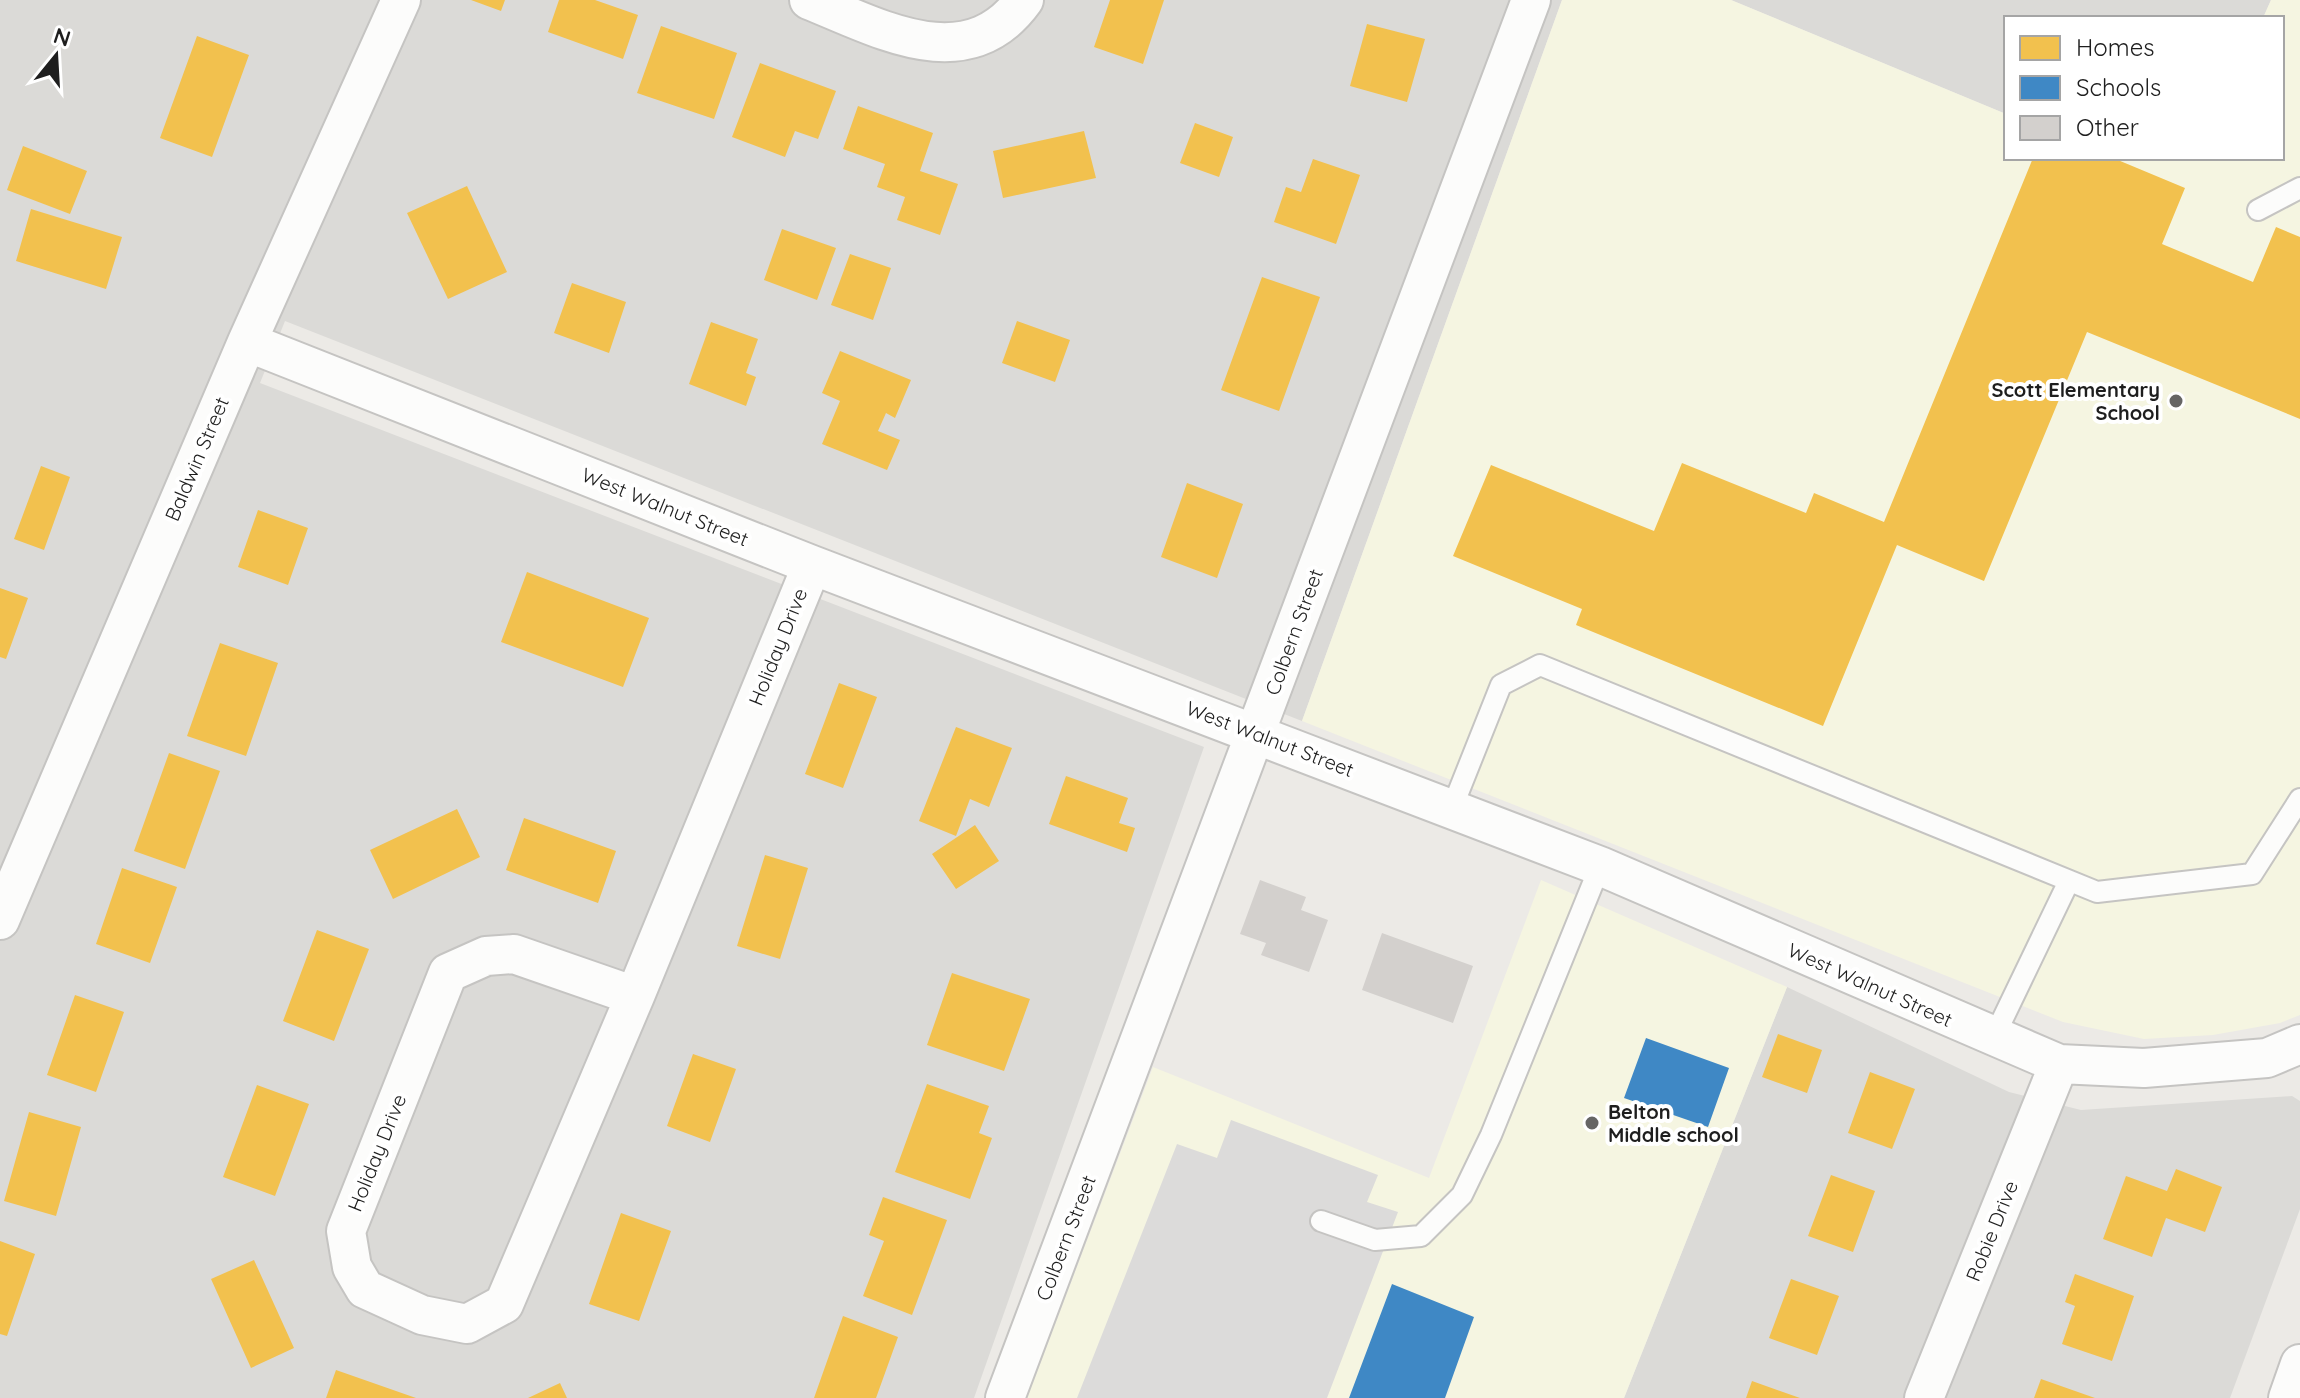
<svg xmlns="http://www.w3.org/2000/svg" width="2300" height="1398" font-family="Quicksand,sans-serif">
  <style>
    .residential { fill: #dbdad7 }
    .education { fill: #f5f5e1 }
    .parking { fill: #dcdbda }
    .homes { fill: #f2c14e }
    .schools { fill: #3f88c5 }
    .building { fill: #d3d0cd }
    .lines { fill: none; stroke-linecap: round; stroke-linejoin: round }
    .service-casing { stroke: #c5c4c2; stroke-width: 24 }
    .minor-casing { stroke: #c5c4c2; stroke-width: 42 }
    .service { stroke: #fcfcfb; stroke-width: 20 }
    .minor { stroke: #fcfcfb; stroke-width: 38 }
    .poi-dot { fill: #666564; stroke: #fff; stroke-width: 3 }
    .labels { text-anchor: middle; stroke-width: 8; stroke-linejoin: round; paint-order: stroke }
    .poi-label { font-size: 20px; font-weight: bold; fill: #1e1e1e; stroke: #fff; text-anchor: end }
    .street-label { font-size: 20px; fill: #1e1e1e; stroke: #fff }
  </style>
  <rect width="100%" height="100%" fill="#eceae6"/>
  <!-- residential -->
  <path class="residential" d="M0 0H1562L1302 721 285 321 260 383 1204 747 974 1398H0Z
    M1731 0H2271L2263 18H2006V114Z
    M1787 987 2009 1092 2081 1110 2292 1096 2300 1101V1209L2230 1398H1624Z"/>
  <!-- education -->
  <path class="education" d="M1562 0H1731L2006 114V158H2282V18H2263L2271 0H2300V1015L2280 1023 2213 1035 2144 1039 2063 1022 1302 721Z
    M1541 880 1787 987 1624 1398H1027L1153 1067 1429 1178Z"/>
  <!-- parking -->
  <path class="parking" d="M1231 1120 1378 1175 1367 1202 1398 1212 1327 1398H1077L1177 1144 1217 1158Z"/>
  <!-- homes -->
  <path class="homes" d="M471 0H505L501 11Z
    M559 0H595L638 15 623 59 548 32Z
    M1110 0H1164L1143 64 1094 47Z
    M1367 24 1425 39 1407 102 1350 86Z
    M661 26 737 53 714 119 637 93Z
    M197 36 249 55 212 157 160 138Z
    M760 63 836 91 818 139 795 131 785 157 732 137Z
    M858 106 933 133 920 171 958 184 940 235 897 220 905 197 877 187 885 164 843 149Z
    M1195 123 1233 137 1219 177 1180 163Z
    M1084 131 1096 178 1003 198 993 151Z
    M23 146 87 171 70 214 7 190Z
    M2033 158H2113L2185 188 2162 244 2253 282 2276 227 2300 237V419L2087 332 1984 581 1897 545 1823 726 1576 625 1582 609 1453 556 1491 465 1654 531 1682 463 1806 513 1814 493 1884 522Z
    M1313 159 1360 175 1336 244 1274 222 1286 187 1301 192Z
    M467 186 507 272 448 299 407 213Z
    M31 209 122 237 106 289 16 261Z
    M782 229 836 248 817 300 764 280Z
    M850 254 891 268 873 320 831 305Z
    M1262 277 1320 297 1279 411 1221 390Z
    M572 283 626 302 609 353 554 333Z
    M1017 321 1070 340 1055 382 1002 363Z
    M711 322 758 339 746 373 756 377 746 406 689 384Z
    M840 351 911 380 895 418 886 413 878 431 900 440 887 470 822 444 840 401 822 393Z
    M41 466 70 477 44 550 14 539Z
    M1187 483 1243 504 1217 578 1161 557Z
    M258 510 308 528 288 585 238 567Z
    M527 572 649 618 623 687 501 642Z
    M0 588 28 598 6 659 0 657Z
    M220 643 278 663 246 756 187 736Z
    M839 683 877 697 843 788 805 774Z
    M956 727 1012 748 989 807 970 799 956 836 919 821Z
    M169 753 220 771 185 869 134 851Z
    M1066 776 1128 798 1119 823 1135 828 1127 852 1049 824Z
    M457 809 480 857 393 899 370 850Z
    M524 818 616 851 598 903 506 870Z
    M975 825 999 861 956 889 932 854Z
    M765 855 808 868 780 959 737 946Z
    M122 868 177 887 150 963 96 944Z
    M317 930 369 949 334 1041 283 1021Z
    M952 973 1030 999 1004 1071 927 1045Z
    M75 995 124 1012 96 1092 47 1075Z
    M1778 1034 1822 1050 1807 1093 1762 1077Z
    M693 1054 736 1069 710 1142 667 1126Z
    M1870 1072 1915 1089 1892 1149 1848 1133Z
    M927 1084 989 1106 979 1133 992 1138 970 1199 895 1172Z
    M257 1085 309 1104 275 1196 223 1177Z
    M29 1112 81 1127 56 1216 4 1201Z
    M2176 1169 2222 1187 2205 1232 2166 1218 2152 1257 2103 1239 2126 1176 2167 1191Z
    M1831 1175 1875 1191 1853 1252 1808 1236Z
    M883 1197 947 1220 912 1315 863 1296 884 1241 869 1235Z
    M621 1213 671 1231 639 1321 589 1304Z
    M0 1241 35 1254 7 1336 0 1334Z
    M254 1260 294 1348 251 1368 211 1279Z
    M2075 1274 2134 1296 2112 1361 2062 1344 2075 1306 2065 1302Z
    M1791 1279 1839 1296 1817 1355 1769 1338Z
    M843 1316 898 1337 876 1398H814Z
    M336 1370 416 1398H326Z
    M2041 1379 2095 1398H2034Z
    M1752 1381 1800 1398H1746Z
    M560 1383 567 1398H528Z"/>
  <!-- schools -->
  <path class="schools" d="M1646 1038 1729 1068 1708 1127 1624 1098Z
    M1392 1284 1474 1317 1445 1398H1349Z"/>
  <!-- building -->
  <path class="building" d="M1260 880 1306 897 1301 910 1328 920 1309 972 1261 955 1266 943 1240 934Z
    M1382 933 1473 966 1453 1023 1362 990Z"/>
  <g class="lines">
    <!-- service casing -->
    <g class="service-casing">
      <path id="service" d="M2258 210 2300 188
        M1452 808 1501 685 1540 665 2097 892 2252 874 2300 799
        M1993 1039 2069 881
        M1321 1221 1375 1240 1421 1236 1462 1195 1491 1135 1600 866"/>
    </g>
    <!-- minor casing -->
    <g class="minor-casing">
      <path id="minor" d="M809 0C879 28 967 79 1024 0
        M247 342 812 565 1600 866 2059 1064 2144 1068 2267 1058 2300 1044
        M0 920 247 342 401 0
        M514 954 635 996 504 1304 467 1324 422 1315 365 1289 352 1267 346 1231 448 973 486 956Z
        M635 996 812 565
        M1005 1398 1531 0
        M1924 1398 2059 1064
        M2288 1398 2300 1364"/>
    </g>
    <!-- service -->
    <use href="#service" class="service"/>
    <!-- minor -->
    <use href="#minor" class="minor"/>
  </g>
  <!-- markers -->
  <g class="poi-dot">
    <circle cx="2176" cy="401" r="8"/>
    <circle cx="1592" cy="1123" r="8"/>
  </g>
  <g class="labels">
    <!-- poi labels -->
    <g class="poi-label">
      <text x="2160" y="397">Scott Elementary<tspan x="2160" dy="23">School</tspan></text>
      <text x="1608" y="1119" text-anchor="start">Belton<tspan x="1608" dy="23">Middle school</tspan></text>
    </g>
    <!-- street labels -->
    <g class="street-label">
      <text transform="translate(197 459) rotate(-67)" y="7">Baldwin Street</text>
      <text transform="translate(665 507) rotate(22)" y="7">West Walnut Street</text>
      <text transform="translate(1294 632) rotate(-70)" y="7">Colbern Street</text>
      <text transform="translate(778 647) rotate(-68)" y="7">Holiday Drive</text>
      <text transform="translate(1270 739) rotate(21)" y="7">West Walnut Street</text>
      <text transform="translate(1870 985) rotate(24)" y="7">West Walnut Street</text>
      <text transform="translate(377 1153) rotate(-68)" y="7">Holiday Drive</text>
      <text transform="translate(1992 1231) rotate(-68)" y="7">Robie Drive</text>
      <text transform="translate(1066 1238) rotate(-69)" y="7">Colbern Street</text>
    </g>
  </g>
  <!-- legend -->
  <rect x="2004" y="16" width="280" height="144" fill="#ffffff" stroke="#a5a5a5" stroke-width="2"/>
  <rect x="2020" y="36" width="40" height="24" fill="#f2c14e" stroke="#a5a5a5" stroke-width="2"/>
  <text x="2076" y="56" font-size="24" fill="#1e1e1e">Homes</text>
  <rect x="2020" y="76" width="40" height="24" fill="#3f88c5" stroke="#a5a5a5" stroke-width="2"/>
  <text x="2076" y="96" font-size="24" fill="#1e1e1e">Schools</text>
  <rect x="2020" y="116" width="40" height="24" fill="#d3d0cd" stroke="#a5a5a5" stroke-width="2"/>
  <text x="2076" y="136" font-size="24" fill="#1e1e1e">Other</text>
  <!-- north arrow -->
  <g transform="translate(56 56) rotate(18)" stroke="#ffffff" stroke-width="6" paint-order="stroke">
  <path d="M0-6L14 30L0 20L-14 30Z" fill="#1e1e1e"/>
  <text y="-12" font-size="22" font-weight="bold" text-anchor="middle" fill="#1e1e1e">N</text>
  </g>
</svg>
